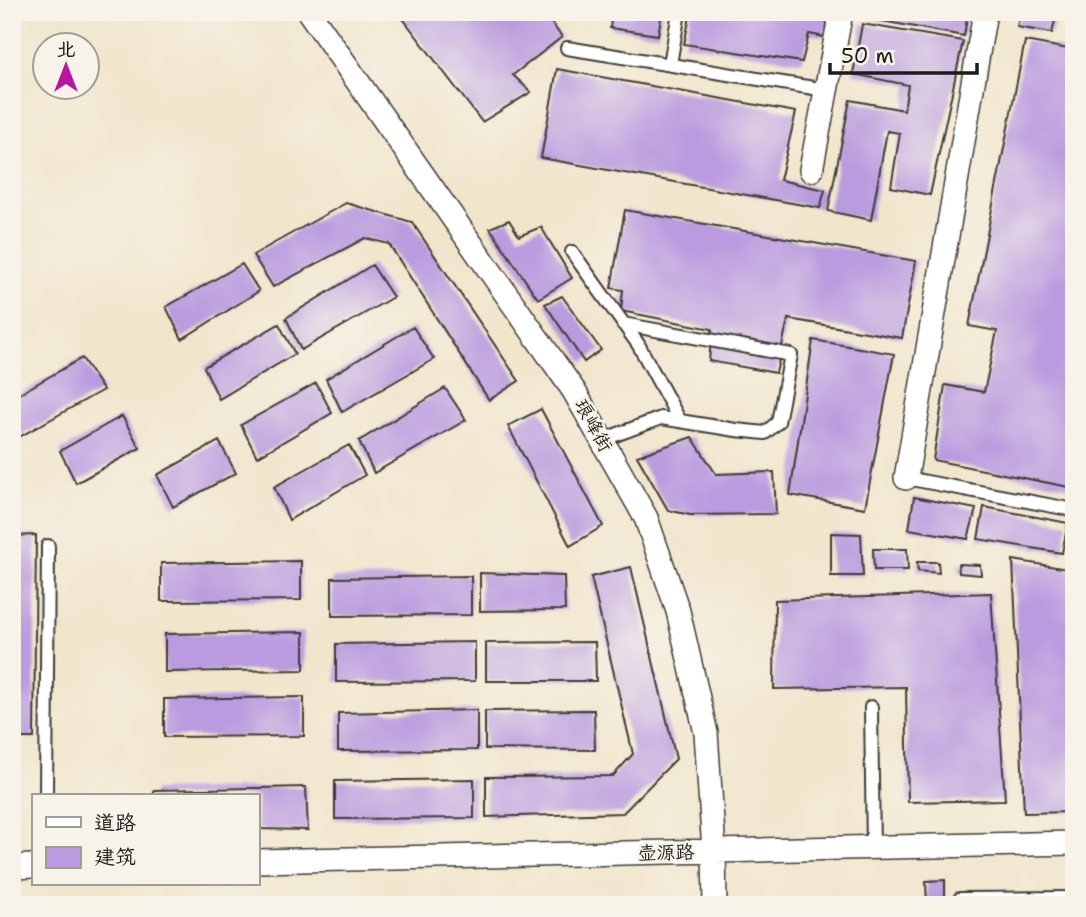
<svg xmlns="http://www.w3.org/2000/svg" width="1086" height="917" font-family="'Shantell Sans','LXGW WenKai TC',sans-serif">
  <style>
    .building { fill: #ba9bdf }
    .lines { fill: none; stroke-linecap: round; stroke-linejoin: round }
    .service-casing { stroke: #3c3a36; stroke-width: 16 }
    .minor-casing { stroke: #3c3a36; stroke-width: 26 }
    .service { stroke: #fff; stroke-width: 12 }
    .minor { stroke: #fff; stroke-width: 23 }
    .labels { text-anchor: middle; stroke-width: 5; stroke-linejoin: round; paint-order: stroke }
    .street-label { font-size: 19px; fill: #1c1c1c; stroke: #f7f3e8 }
  </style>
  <rect width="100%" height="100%" fill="#f7f3e8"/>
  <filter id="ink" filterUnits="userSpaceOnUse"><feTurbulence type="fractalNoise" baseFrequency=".0143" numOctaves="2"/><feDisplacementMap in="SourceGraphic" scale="14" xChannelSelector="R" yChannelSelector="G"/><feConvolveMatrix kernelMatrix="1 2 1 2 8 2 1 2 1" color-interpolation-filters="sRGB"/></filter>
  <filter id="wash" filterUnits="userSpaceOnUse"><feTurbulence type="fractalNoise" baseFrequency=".00686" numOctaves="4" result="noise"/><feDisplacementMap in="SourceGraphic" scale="28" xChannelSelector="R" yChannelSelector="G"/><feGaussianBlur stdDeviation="1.57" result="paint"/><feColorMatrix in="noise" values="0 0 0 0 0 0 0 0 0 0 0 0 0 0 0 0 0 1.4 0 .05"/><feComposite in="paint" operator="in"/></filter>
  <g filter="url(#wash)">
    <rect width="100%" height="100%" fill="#f1e5cc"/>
    <g id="blocks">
      <!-- building -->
      <path class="building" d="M398 12H559L549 20 562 37 513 75 531 92 482 122Z
        M612 12H662L658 35 610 28Z
        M691 12H830L825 37 809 34 802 62 684 44Z
        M867 12H968L964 36 866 18Z
        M1020 12H1057L1052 33 1017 27Z
        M862 24 963 41 930 195 891 187 900 133 887 131 871 220 828 211 850 100 904 110 908 85 853 74Z
        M1025 41 1074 50V488L933 460 945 385 984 392 997 331 969 326Z
        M557 69 796 112 780 180 825 190 820 208 541 158Z
        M346 203 412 222 519 381 489 400 389 244 365 238 273 287 253 255Z
        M625 210 916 261 902 338 788 319 776 373 709 361 712 329 621 311 623 290 611 288Z
        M509 220 519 236 541 227 572 278 538 299 490 228Z
        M242 264 259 291 182 339 166 307Z
        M372 265 393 297 301 350 286 318Z
        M562 296 601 350 584 362 545 304Z
        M279 324 295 354 219 399 204 367Z
        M413 327 434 359 342 412 326 379Z
        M813 340 894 354 865 508 790 495Z
        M82 358 103 390 12 441V398Z
        M316 383 332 413 257 457 241 425Z
        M445 388 466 420 374 473 359 441Z
        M541 409 603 526 570 546 508 426Z
        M122 416 140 448 76 483 60 451Z
        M692 437 716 474 774 472 776 514 690 515 668 510 637 456Z
        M219 441 236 473 173 507 157 475Z
        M349 445 365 475 289 520 274 487Z
        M914 497 976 509 968 539 909 529Z
        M984 507 1068 523 1062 553 978 539Z
        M831 533 861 534 863 576H831Z
        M36 535 34 738H12V536Z
        M873 549H907L908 570H874Z
        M1013 560 1074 570V812L1024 813Z
        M301 561V600L161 601V563Z
        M917 562H938L939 573 918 571Z
        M958 564 980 565 981 575 959 573Z
        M631 567 676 759 623 813 486 817V777L613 776 633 754 591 577Z
        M480 573 564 576 565 610 480 611Z
        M471 576V615L332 616V578Z
        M991 593 1005 800 908 802 906 687 774 689 775 600Z
        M304 632V670L165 672V634Z
        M475 642V681L336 682V644Z
        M595 642 596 681H486V643Z
        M304 697V736L164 737V699Z
        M477 710V750L338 751V713Z
        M594 710 595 750 485 749V711Z
        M474 779V818L335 819V781Z
        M306 787 308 830 257 829V796H154V790Z
        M945 880V905H927L926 881Z"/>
    </g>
  </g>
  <g filter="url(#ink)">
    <use href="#blocks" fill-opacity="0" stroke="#3c3a36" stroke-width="2"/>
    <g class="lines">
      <!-- service casing -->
      <g class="service-casing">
        <path id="service" d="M567 48 826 90
          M670 64 679 12
          M572 252 638 344 680 421
          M602 440 661 418 736 430 765 433 778 422 791 355 623 324
          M906 478 1074 510
          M871 707 873 848
          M46 796 48 546
          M961 905 960 899 1074 898"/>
      </g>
      <!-- minor casing -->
      <g class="minor-casing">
        <path id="minor" d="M309 12 574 391 646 518 678 611 706 733 714 851 715 905
          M811 170 841 12
          M906 478 985 12
          M257 861 1074 843
          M12 867 33 866"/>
      </g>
      <!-- service -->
      <use href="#service" class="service"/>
      <!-- minor -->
      <use href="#minor" class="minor"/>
    </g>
  </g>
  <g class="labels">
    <!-- street labels -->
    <g class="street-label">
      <text transform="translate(594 425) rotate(61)" y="7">琅峰街</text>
      <text transform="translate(666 852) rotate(-1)" y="7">壶源路</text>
    </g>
  </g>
  <!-- margin -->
  <rect width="1086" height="917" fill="none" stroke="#f7f3e8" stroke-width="42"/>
  <!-- legend -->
  <rect x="32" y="794" width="228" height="91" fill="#f7f3e8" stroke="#9f9d96" stroke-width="2"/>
  <rect x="46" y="817" width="35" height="10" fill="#ffffff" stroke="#9f9d96" stroke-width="2"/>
  <text x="94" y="830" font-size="21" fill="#1c1c1c">道路</text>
  <rect x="46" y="847" width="35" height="21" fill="#ba9bdf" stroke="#9f9d96" stroke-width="2"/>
  <text x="94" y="864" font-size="21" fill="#1c1c1c">建筑</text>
  <!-- north arrow -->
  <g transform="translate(66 66)"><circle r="33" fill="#f7f3e8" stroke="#9f9d96" stroke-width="2"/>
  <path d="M0-5L12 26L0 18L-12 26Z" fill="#b5179e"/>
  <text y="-10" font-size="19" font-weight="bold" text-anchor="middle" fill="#1c1c1c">北</text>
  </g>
  <!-- scale -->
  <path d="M830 63v10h147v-10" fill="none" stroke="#1c1c1c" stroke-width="3.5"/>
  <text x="841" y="63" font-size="21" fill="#1c1c1c" stroke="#f7f3e8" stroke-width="5" paint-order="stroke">50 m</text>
</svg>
